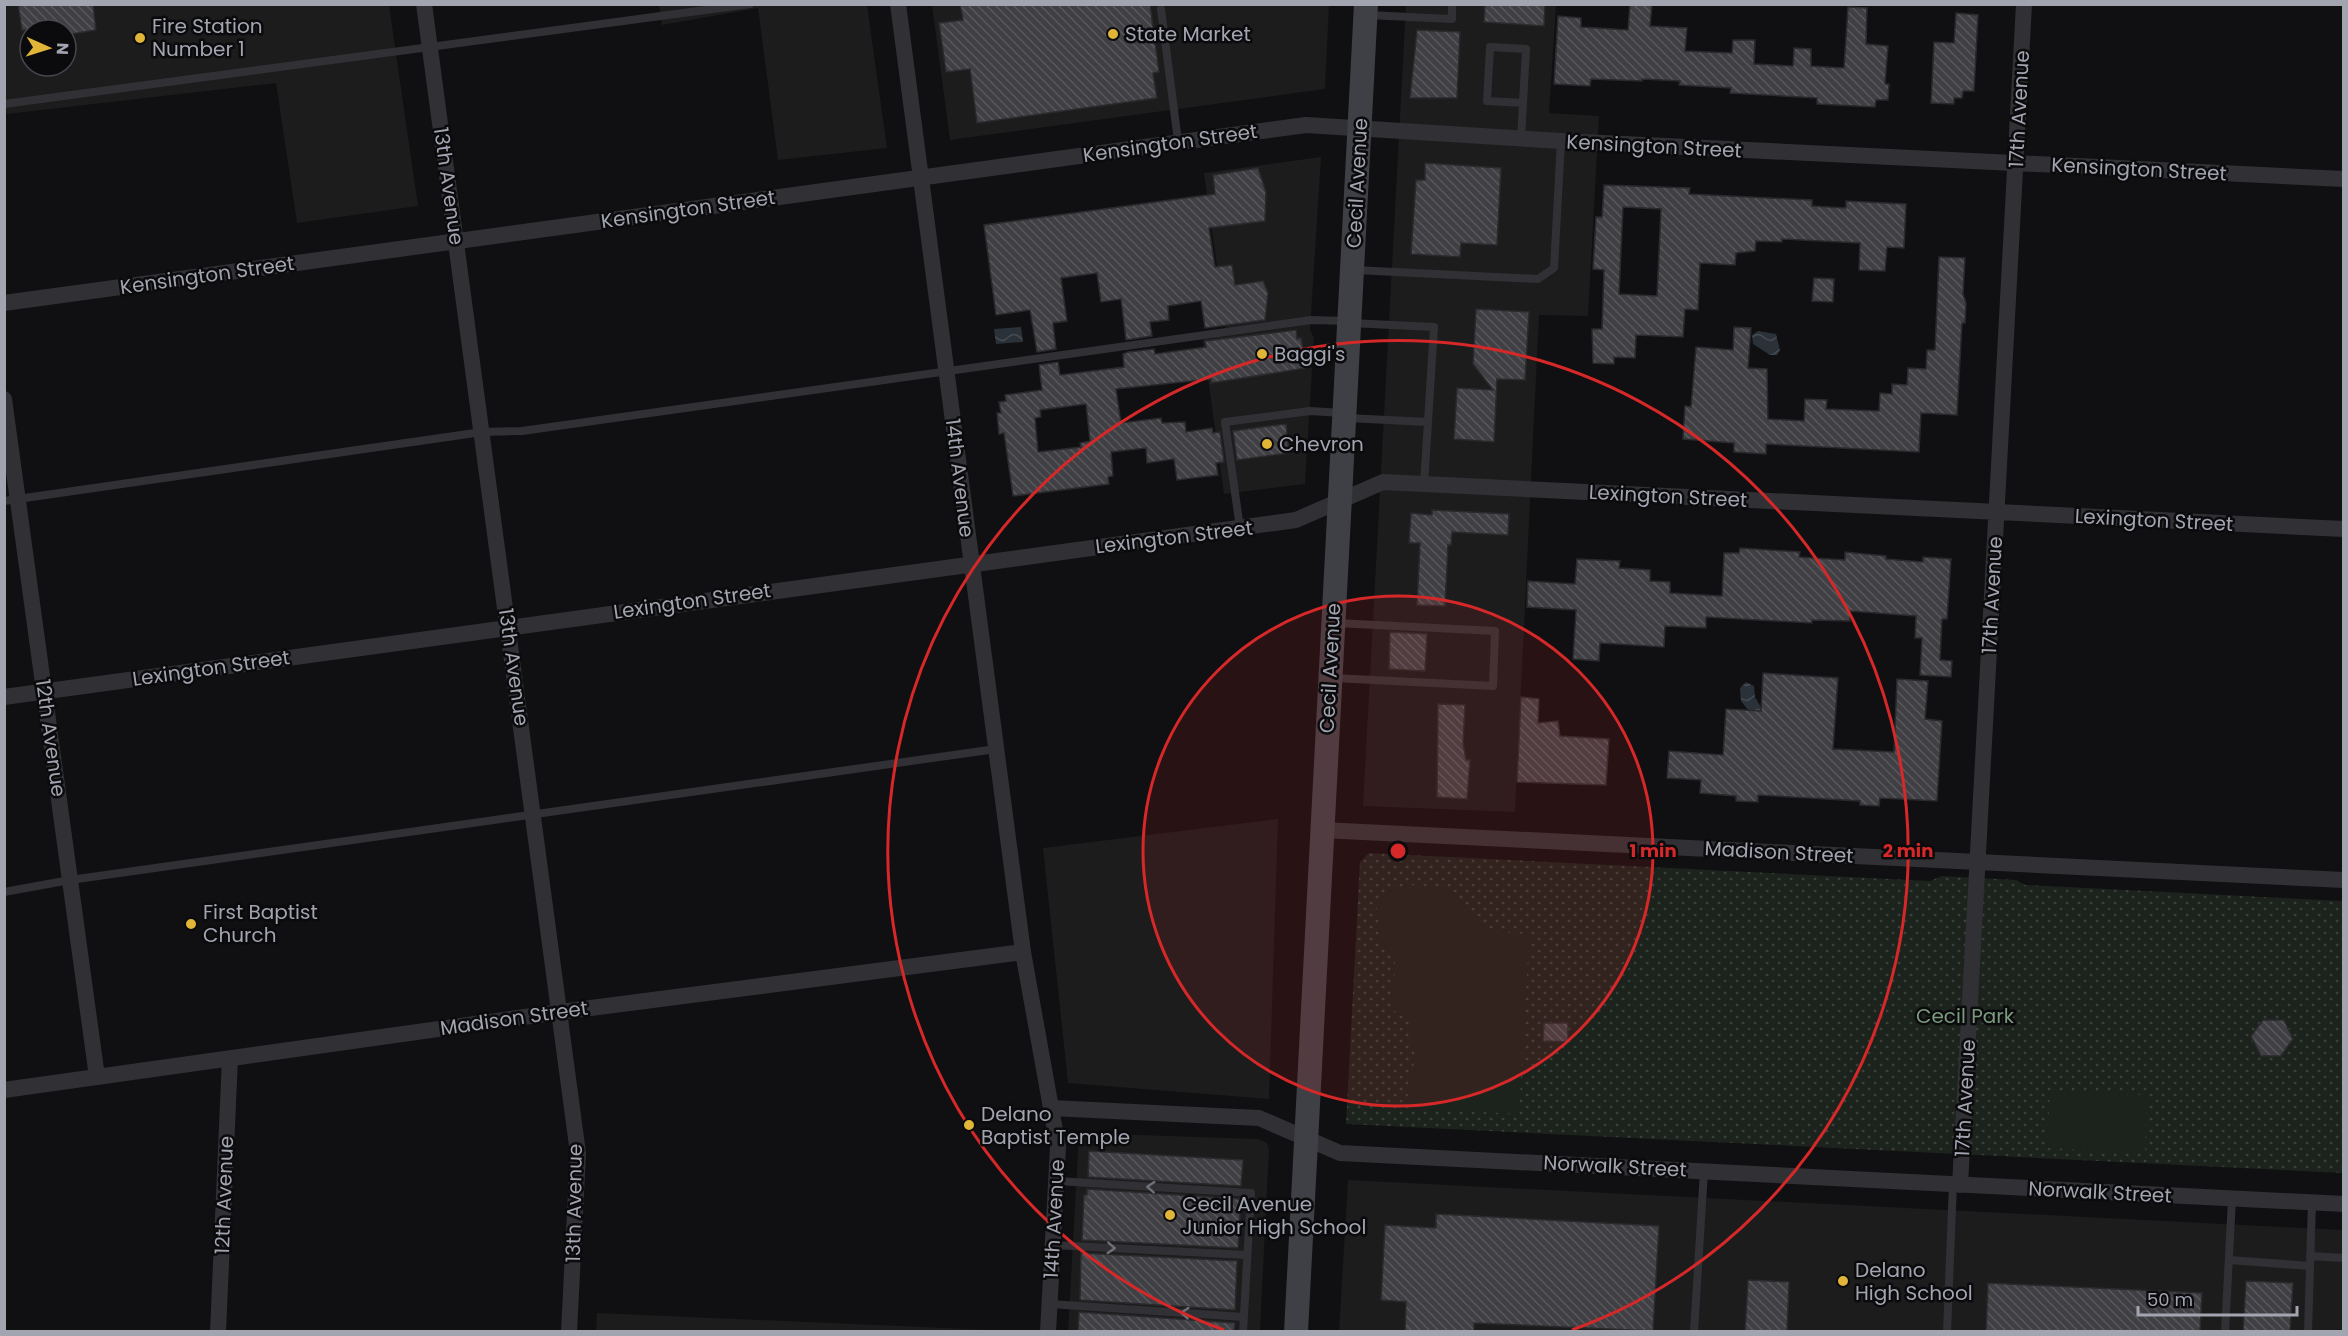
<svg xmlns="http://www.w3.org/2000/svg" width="2348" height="1336" font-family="Poppins,sans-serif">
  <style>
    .built { fill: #1c1c1d; fill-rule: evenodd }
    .grass { fill: url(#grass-dots) }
    .pitch { fill: #1c231d }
    .water { fill: url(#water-waves) }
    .building { fill: url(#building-back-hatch); stroke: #2a2a2c; stroke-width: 1.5; fill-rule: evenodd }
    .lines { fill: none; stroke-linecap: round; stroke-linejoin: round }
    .lane { stroke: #313135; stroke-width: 8 }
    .street { stroke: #313135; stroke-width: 16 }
    .secondary { stroke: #3f4045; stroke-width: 24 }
    .oneway { stroke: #6f7179 }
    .ring { fill: none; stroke: #d62828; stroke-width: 3 }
    .poi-dot { fill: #e1b537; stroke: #0b0a0c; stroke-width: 2 }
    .labels { text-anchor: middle; stroke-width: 5; stroke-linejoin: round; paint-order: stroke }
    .poi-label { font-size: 20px; fill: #a2a5b0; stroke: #0b0a0c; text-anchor: start }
    .street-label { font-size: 20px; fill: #a2a5b0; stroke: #0b0a0c }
    .park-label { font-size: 20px; fill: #7a9a7e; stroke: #0b0a0c }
    .centre { fill: #d62828; stroke: #0b0a0c; stroke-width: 3 }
    .ring-label { font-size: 18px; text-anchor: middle; font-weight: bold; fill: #d62828; stroke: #0b0a0c; stroke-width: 5; stroke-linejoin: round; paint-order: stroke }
  </style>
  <defs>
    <pattern id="grass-dots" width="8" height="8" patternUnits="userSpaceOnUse" patternTransform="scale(1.5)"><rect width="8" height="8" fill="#1c231d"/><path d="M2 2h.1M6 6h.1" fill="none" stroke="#3a403b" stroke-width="1.8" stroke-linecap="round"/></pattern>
    <pattern id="water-waves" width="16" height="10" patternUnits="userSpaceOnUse" patternTransform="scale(1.5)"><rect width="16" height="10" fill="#2a3138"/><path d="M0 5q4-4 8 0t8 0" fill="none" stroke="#464c52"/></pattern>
    <pattern id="building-back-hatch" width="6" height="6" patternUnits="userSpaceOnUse" patternTransform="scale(1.5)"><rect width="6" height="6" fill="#3f3f44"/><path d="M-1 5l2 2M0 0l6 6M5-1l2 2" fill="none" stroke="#58585c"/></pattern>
  </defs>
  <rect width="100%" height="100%" fill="#100f11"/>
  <!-- built -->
  <path class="built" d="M4 5H389L418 206 297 223 276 83 7 114 4 96ZM30 30H66V66H30Z
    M659 5H867L887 148 778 160 758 8 662 25Z
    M932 5H1329L1325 89 950 140Z
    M1406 5H1556L1549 113 1599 116 1588 316 1539 315 1515 812 1363 806Z
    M1321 157 1310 330 1314 338 1305 484 1224 494 1202 335 1226 331 1204 173Z
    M1278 819 1269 1099 1068 1083 1043 848Z
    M1079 1133 1258 1139 1267 1143 1269 1149 1260 1331 1068 1332Z
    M1348 1180 2343 1230V1331L1339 1332Z
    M597 1313 1014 1331 596 1332Z"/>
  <!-- grass -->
  <path class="grass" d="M1369 853 1930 881 1942 876 2016 880 2025 885 2343 901V1173L1346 1124 1360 862Z"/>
  <!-- pitch -->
  <path class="pitch" d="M1410 885 1448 888 1487 931 1526 934 1529 938 1519 1114 1411 1108 1407 1106 1409 1077 1413 1073 1415 1046 1411 1041V1021L1393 1010 1395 961 1382 941 1376 910 1387 892Z
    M2050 1091 2147 1095 2145 1153 2047 1148Z"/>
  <!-- water -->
  <path class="water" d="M1021 327 1023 342 996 344 994 329Z
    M1758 331 1776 334 1780 350 1777 355H1770L1753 344 1752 335Z
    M1746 682 1754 686 1755 697 1762 709 1752 715 1741 701 1740 688Z"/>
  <!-- building -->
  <path class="building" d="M18 4H93L96 30 66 35V30H22Z
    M960 4H1150L1159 72 1153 73 1157 98 977 123 970 69 946 72 939 23 963 20Z
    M1485 4H1545L1544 26 1484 22Z
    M1630 4H1652L1650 26 1687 28 1685 51 1732 53 1733 40H1755L1754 64 1793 66 1794 48 1811 49V66L1844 68 1848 7 1867 8 1866 44 1888 46 1885 84H1889L1888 100H1876L1875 107 1817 104V98L1730 93 1731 88 1679 85 1680 81 1642 79V81L1591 79 1590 86 1554 84 1558 16 1581 18V27L1628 30Z
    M1956 13 1978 15 1974 91H1963L1962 98H1954V104L1931 103 1934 42 1954 43Z
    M1417 30 1460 32 1457 98H1410Z
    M1425 163 1501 168 1497 245 1461 243 1460 257 1411 254 1416 180H1425Z
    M1258 168 1266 192 1265 221 1209 228 1215 267 1232 265 1235 285 1263 281 1268 293 1265 320 1205 328 1201 301 1168 306 1169 320 1150 322 1152 336 1126 340 1121 299 1101 302 1097 273 1061 278 1067 321 1053 323 1056 349 1037 352 1030 310 996 315 984 225 1215 194 1213 175Z
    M1604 185 1690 188 1689 194 1812 200V206L1846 208V201L1906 204 1904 248 1887 247 1885 271 1859 270 1860 243 1782 239V242L1756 241 1755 251 1736 253 1735 265 1700 263 1698 310 1685 309 1683 337 1636 335 1635 358 1614 357V364L1593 363 1592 329H1602L1604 270 1593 269 1596 217H1602ZM1623 207 1661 209 1657 296 1619 294Z
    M1939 257 1965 258 1963 294 1966 303 1965 323H1962L1957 415 1921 413 1919 452 1766 444V454L1734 452V443L1683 439 1685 406 1691 407 1696 347 1733 350 1734 327 1751 328 1748 368 1767 369 1768 419 1804 421 1805 399 1827 400 1826 409 1879 411 1880 393 1892 394V384L1907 385 1908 368 1926 369 1927 350H1935Z
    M1814 278 1834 279 1833 302 1812 301Z
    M1476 309 1529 312 1525 380 1497 379 1494 442 1454 439 1457 388 1493 390 1473 364Z
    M1296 330 1297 339 1301 338 1306 368 1211 383V379L1116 389 1121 423 1161 418 1162 423 1185 422 1186 432 1212 428 1213 433 1220 432 1224 462 1216 463 1218 475 1177 480 1174 459 1147 463 1146 448 1111 452 1113 476 1108 477 1109 484 1013 496 1004 433 999 434 997 413H1001L999 402 1006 401 1005 395 1042 390 1039 365 1058 362 1060 375 1124 367 1123 354 1128 352 1154 349 1155 354 1206 347 1205 341ZM1086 404 1090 441 1080 443 1081 447 1038 452 1035 418 1041 417 1040 410Z
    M1286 424 1289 453 1237 460 1233 431Z
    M1432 510 1509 514 1508 535 1452 532 1451 545H1448L1445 606 1417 605 1420 543H1409L1411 513 1432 515Z
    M1740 548 1800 552 1799 557 1845 560V552L1886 556V559L1923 562V557L1951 559 1947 619H1942L1940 660 1952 661 1951 677 1920 675 1922 638H1915L1916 616 1850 611V621L1812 620V623L1706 617V628L1665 626 1664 647 1600 643 1599 661 1573 659 1576 610 1527 607 1528 581 1575 584 1577 559 1620 561 1619 568 1650 570V581L1670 582V593L1722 596 1724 553H1739Z
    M1390 632 1427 634 1425 671 1389 669Z
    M1763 673 1838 678 1833 749 1894 752 1897 679 1928 681 1925 719 1942 721 1937 801 1880 798 1879 806 1860 805V801L1758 795V802L1736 801V796L1700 793 1701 780 1667 778 1669 751 1723 755 1726 709 1761 711Z
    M1521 697 1539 699 1538 723 1558 721 1560 736 1609 739 1606 785 1517 782Z
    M1438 704 1465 705 1463 743 1466 760H1470L1467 799 1437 797Z
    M2263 1020H2284L2293 1039 2281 1056H2261L2251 1036Z
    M1544 1023H1568V1042L1543 1041Z
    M1089 1151 1243 1160 1241 1186 1088 1177Z
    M1087 1189 1241 1199 1238 1248 1082 1240 1084 1195H1087Z
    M1436 1214 1659 1226 1653 1331 1474 1323V1332H1405L1406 1302 1381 1300 1385 1225 1436 1228Z
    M1081 1253 1237 1261 1235 1310 1080 1300Z
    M1748 1280 1789 1282 1787 1332H1745Z
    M2246 1281 2293 1283 2290 1332H2243Z
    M1988 1283 2202 1293 2200 1332H1986Z
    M1079 1312 1235 1323 1234 1332H1078Z"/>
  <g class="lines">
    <!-- lane -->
    <path class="lane" d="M1161 9 1178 141
      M1368 15 1452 19V4
      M1490 47 1526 49 1523 103 1487 101Z
      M4 104 750 4
      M1521 139 1523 103
      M1355 270 1538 279 1554 268 1561 141
      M1347 418 1428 422 1434 327 1350 323
      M1424 484 1428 422
      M4 501 482 432 522 431 1311 320 1347 321
      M1240 528 1225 422 1310 411 1342 413
      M1334 678 1493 686 1495 631 1336 623
      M4 892 70 880 996 749
      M1057 1181 1251 1193 1243 1332
      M1053 1245 1247 1255
      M2310 1256 2344 1258
      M2229 1260 2310 1266
      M1050 1304 1244 1317
      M1694 1332 1704 1171
      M1947 1332 1953 1184
      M2225 1332 2232 1199
      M2308 1332 2312 1202"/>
    <!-- street -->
    <path class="street" d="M424 4 578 1153 569 1332
      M898 4 1023 952 1058 1147 1048 1332
      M4 303 1306 125 1561 141 2344 179
      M4 399 97 1077
      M4 697 1296 520 1383 482 2344 529
      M1322 830 2344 880
      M4 1090 560 1012 1023 952
      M1051 1108 1259 1118 1340 1153 2344 1204
      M1960 1185 2024 4
      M218 1332 230 1058"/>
    <!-- secondary -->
    <path class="secondary" d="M1296 1332 1366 4"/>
  </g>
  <!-- one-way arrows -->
  <defs><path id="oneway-chevron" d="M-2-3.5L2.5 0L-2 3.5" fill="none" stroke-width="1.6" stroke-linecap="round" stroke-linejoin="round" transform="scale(1.5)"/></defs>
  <g class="oneway">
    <use href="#oneway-chevron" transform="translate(1151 1187) rotate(-177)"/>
    <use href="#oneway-chevron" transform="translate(1111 1248) rotate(3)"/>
    <use href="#oneway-chevron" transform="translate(1185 1313) rotate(-176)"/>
  </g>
  <!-- distance rings -->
  <circle cx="1398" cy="851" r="255" fill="#d62828" fill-opacity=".12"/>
  <g class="ring">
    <circle cx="1398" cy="851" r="255"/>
    <path d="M1224 1330A510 510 0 1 1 1572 1330"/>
  </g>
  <!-- markers -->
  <g class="poi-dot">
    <circle cx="1113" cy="34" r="6"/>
    <circle cx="140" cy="38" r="6"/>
    <circle cx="1262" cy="354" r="6"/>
    <circle cx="1267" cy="444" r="6"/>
    <circle cx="191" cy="924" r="6"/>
    <circle cx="969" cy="1125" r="6"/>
    <circle cx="1170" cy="1215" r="6"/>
    <circle cx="1843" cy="1281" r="6"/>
  </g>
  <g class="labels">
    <!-- poi labels -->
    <g class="poi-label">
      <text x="152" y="33">Fire Station<tspan x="152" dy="23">Number 1</tspan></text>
      <text x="1125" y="41">State Market</text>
      <text x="1274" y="361">Baggi's</text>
      <text x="1279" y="451">Chevron</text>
      <text x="203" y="919">First Baptist<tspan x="203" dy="23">Church</tspan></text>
      <text x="981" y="1121">Delano<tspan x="981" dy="23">Baptist Temple</tspan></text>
      <text x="1182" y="1211">Cecil Avenue<tspan x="1182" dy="23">Junior High School</tspan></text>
      <text x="1855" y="1277">Delano<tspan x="1855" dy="23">High School</tspan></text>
    </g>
    <!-- street labels -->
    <g class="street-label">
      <text transform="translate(2019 109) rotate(-87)" y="7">17th Avenue</text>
      <text transform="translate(1170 143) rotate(-8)" y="7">Kensington Street</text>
      <text transform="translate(1654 146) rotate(3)" y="7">Kensington Street</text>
      <text transform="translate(2139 169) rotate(3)" y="7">Kensington Street</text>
      <text transform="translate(1357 183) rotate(-87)" y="7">Cecil Avenue</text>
      <text transform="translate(449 186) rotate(82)" y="7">13th Avenue</text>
      <text transform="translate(688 209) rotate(-8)" y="7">Kensington Street</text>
      <text transform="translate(207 275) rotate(-8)" y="7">Kensington Street</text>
      <text transform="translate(960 478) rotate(83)" y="7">14th Avenue</text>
      <text transform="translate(1668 496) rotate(3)" y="7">Lexington Street</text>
      <text transform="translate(2154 520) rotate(3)" y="7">Lexington Street</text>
      <text transform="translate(1174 537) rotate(-7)" y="7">Lexington Street</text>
      <text transform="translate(1992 595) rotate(-87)" y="7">17th Avenue</text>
      <text transform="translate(692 601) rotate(-8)" y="7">Lexington Street</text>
      <text transform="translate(514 667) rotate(82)" y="7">13th Avenue</text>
      <text transform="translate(211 668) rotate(-8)" y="7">Lexington Street</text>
      <text transform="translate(1330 668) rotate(-87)" y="7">Cecil Avenue</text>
      <text transform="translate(51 738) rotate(82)" y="7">12th Avenue</text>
      <text transform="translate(1779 852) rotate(3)" y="7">Madison Street</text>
      <text transform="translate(514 1018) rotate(-8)" y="7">Madison Street</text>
      <text transform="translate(1965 1098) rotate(-87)" y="7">17th Avenue</text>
      <text transform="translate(1615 1166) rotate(3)" y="7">Norwalk Street</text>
      <text transform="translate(2100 1192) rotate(3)" y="7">Norwalk Street</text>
      <text transform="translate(224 1195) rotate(-88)" y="7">12th Avenue</text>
      <text transform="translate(574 1203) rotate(-89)" y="7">13th Avenue</text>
      <text transform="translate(1054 1219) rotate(-87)" y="7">14th Avenue</text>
    </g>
    <!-- park labels -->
    <g class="park-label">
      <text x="1965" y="1023">Cecil Park</text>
    </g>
  </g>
  <circle cx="1398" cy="851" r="9" class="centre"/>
  <g class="ring-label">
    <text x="1653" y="857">1 min</text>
    <text x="1908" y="857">2 min</text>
  </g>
  <!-- border -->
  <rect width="2348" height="1336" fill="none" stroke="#a2a5b0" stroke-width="12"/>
  <!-- north arrow -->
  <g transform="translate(48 48) rotate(93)"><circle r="28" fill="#0b0a0c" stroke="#47484e" stroke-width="1.5"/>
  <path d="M0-4.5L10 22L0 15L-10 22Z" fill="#e1b537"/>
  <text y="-9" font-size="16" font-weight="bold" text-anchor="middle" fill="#a2a5b0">N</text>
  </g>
  <!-- scale -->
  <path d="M2138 1306v9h159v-9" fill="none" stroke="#a2a5b0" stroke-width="3"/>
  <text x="2147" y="1306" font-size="18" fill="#a2a5b0" stroke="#0b0a0c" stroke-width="4.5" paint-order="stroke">50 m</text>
</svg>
